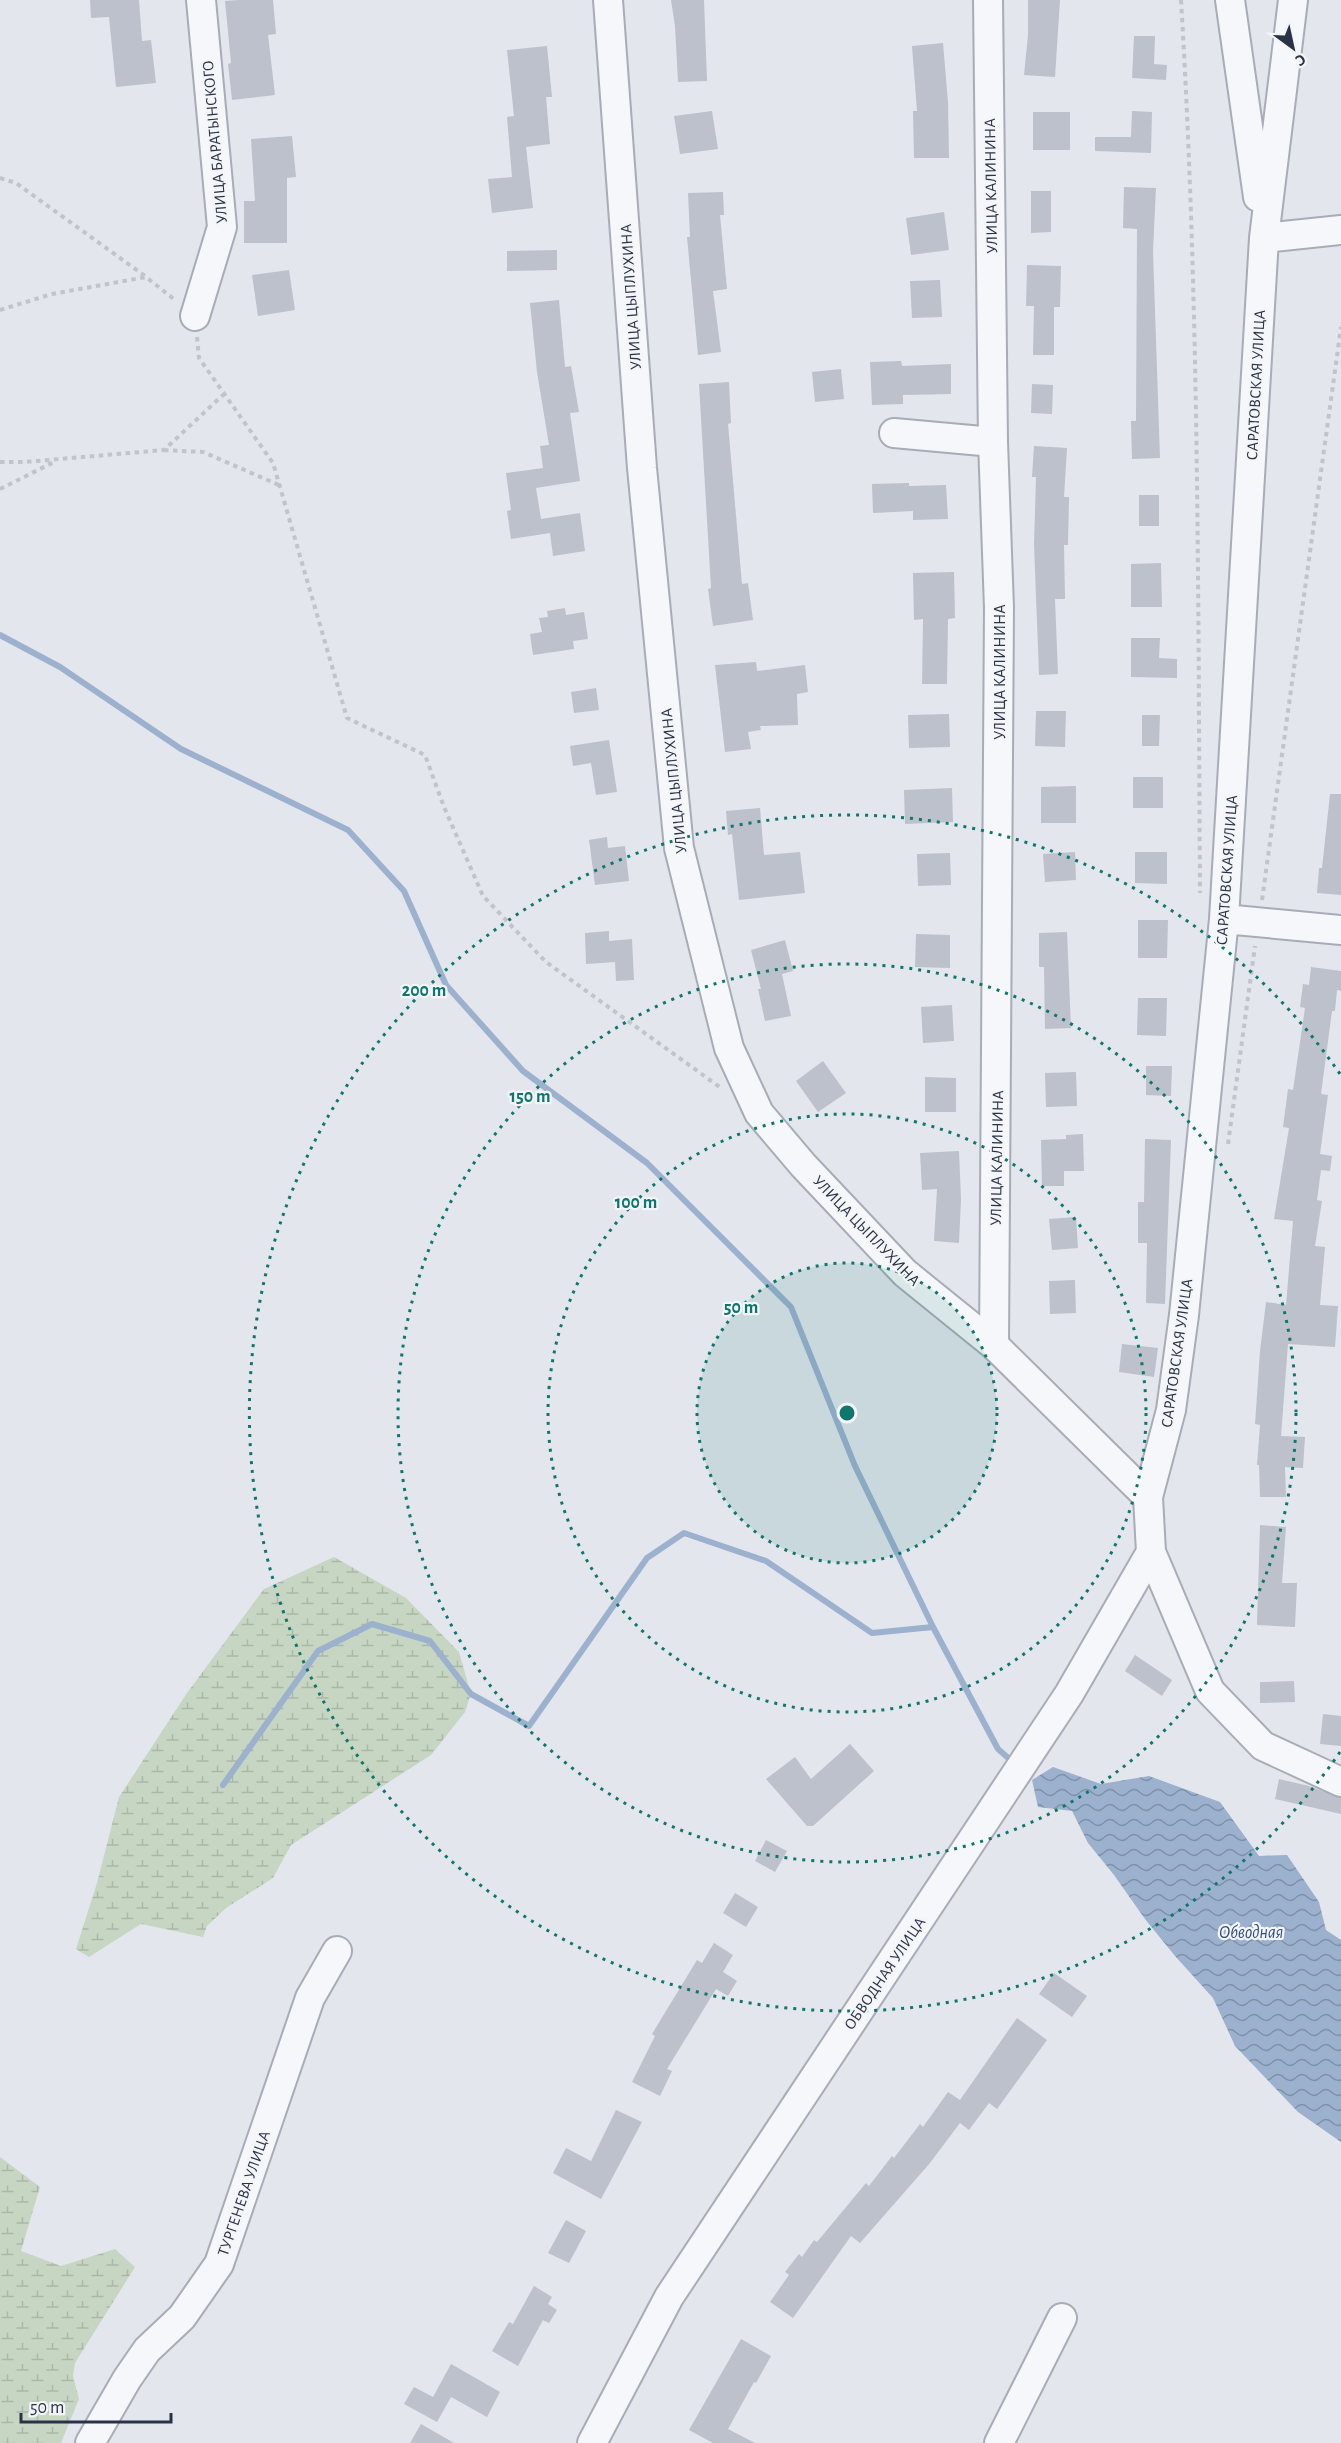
<svg xmlns="http://www.w3.org/2000/svg" width="1341" height="2443" font-family="'Alegreya Sans',sans-serif">
  <style>
    .wetland { fill: url(#wetland-marsh) }
    .water { fill: url(#water-waves) }
    .lines { fill: none; stroke-linecap: round; stroke-linejoin: round }
    .stream { stroke: #9bb1ce; stroke-width: 6 }
    .building { fill: #bcc1cc }
    .minor-casing { stroke: #a7acb7; stroke-width: 32 }
    .path { stroke: #c1c4cb; stroke-width: 4; stroke-dasharray: 4.5 4.5; stroke-linecap: butt }
    .minor { stroke: #f6f7fa; stroke-width: 28 }
    .ring { fill: none; stroke: #0f766e; stroke-width: 3; stroke-dasharray: 3 6 }
    .labels { text-anchor: middle; stroke-width: 4.5; stroke-linejoin: round; paint-order: stroke }
    .street-label { font-size: 16px; fill: #293246; stroke: #f3f5f9 }
    .water-label { font-size: 18px; font-style: italic; fill: #304e7d; stroke: #f3f5f9 }
    .centre { fill: #0f766e; stroke: #f3f5f9; stroke-width: 3 }
    .ring-label { font-size: 18px; text-anchor: middle; font-weight: bold; fill: #0f766e; stroke: #f3f5f9; stroke-width: 4.5; stroke-linejoin: round; paint-order: stroke }
  </style>
  <defs>
    <pattern id="wetland-marsh" width="20" height="14" patternUnits="userSpaceOnUse" patternTransform="scale(1.5)"><rect width="20" height="14" fill="#c7d6c3"/><path d="M1 5h8M5 5V1M11 12h8M15 12V8" fill="none" stroke="#abb8a9"/></pattern>
    <pattern id="water-waves" width="16" height="10" patternUnits="userSpaceOnUse" patternTransform="scale(1.5)"><rect width="16" height="10" fill="#9bb1ce"/><path d="M0 5q4-4 8 0t8 0" fill="none" stroke="#7e91a9"/></pattern>
  </defs>
  <rect width="100%" height="100%" fill="#e3e6ec"/>
  <!-- wetland -->
  <path class="wetland" d="M334 1557 406 1598 459 1652 471 1694 465 1712 431 1755 291 1845 273 1878 226 1908 207 1926 203 1937 141 1924 89 1957 76 1949 97 1883 119 1797 187 1693 264 1589Z
    M0 2157 40 2187 21 2251 61 2266 115 2249 135 2267 75 2363 73 2376 79 2399 61 2443H0Z"/>
  <!-- water -->
  <path class="water" d="M1053 1767 1101 1784 1149 1776 1220 1802 1259 1856 1287 1855 1319 1902 1326 1930 1341 1940V2142L1298 2112 1235 2046 1213 1998 1175 1956 1145 1919 1114 1875 1088 1843 1072 1811 1038 1807 1032 1780Z"/>
  <g class="lines">
    <!-- stream -->
    <path class="stream" d="M0 635 60 667 181 749 348 830 404 891 446 985 523 1071 647 1163 791 1307 855 1466 933 1627 998 1749 1014 1763
      M223 1785 318 1651 372 1624 430 1641 471 1694 529 1726 647 1558 684 1533 766 1561 872 1633 933 1627"/>
  </g>
  <!-- building -->
  <path class="building" d="M90 0H139L142 41 151 40 156 83 116 87 109 17 91 18Z
    M238 0H273L276 34 268 35 275 95 232 100 228 64 231 63 225 1Z
    M671 0H704L707 81 678 82 675 26Z
    M1028 0H1060L1055 77 1024 75 1028 35Z
    M1134 36H1155L1154 64 1167 65 1166 80 1132 78Z
    M943 43 948 102 949 158H914L913 111H917L912 46Z
    M547 46 552 97H546L550 144 526 147 533 208 492 213 488 179 512 177 507 117 514 116 507 50Z
    M712 111 718 149 680 154 674 116Z
    M1132 111 1152 112 1151 153 1095 151V137H1131Z
    M1033 112H1070V150H1033Z
    M292 136 296 177 287 178V243H244V201H255L251 139Z
    M1124 187 1156 188 1153 251 1160 458 1132 459 1131 421H1136L1137 229 1123 228Z
    M1031 191H1051V232L1031 233Z
    M723 192 724 215H720L727 289 713 291 721 352 698 355 687 237H690L688 193Z
    M944 212 949 250 911 255 906 218Z
    M557 250V270L507 271V251Z
    M1027 265 1061 266 1060 307H1054V355H1033L1034 306H1026Z
    M289 270 295 310 258 316 252 275Z
    M940 280 942 317 912 318 910 281Z
    M559 300 565 367 571 366 579 412 570 413 580 481 536 488 541 519 580 513 585 551 553 556 550 533 511 539 507 511 511 510 506 473 543 468 540 446 549 445 537 372 530 303Z
    M901 361 902 366 951 364V394L903 395V404L872 405 870 362Z
    M841 369 844 399 815 402 812 372Z
    M729 382 731 423 728 424 742 584 748 583 753 620 713 626 708 589 711 588 699 384Z
    M1032 384 1053 385 1052 414 1031 413Z
    M1034 446 1067 448 1064 497H1069L1068 545H1064L1065 599H1055L1058 674 1039 675 1034 544 1036 477H1032Z
    M909 483V486L946 485 948 519 913 520V511L873 513 872 484Z
    M1139 495H1159V526H1139Z
    M1161 563 1162 607H1131V564Z
    M954 572 955 618 948 619 947 684H922L923 619 914 620 913 573Z
    M565 608 566 615 584 612 588 639 573 641 574 649 533 655 530 634 542 632 539 618 548 617 547 611Z
    M1131 638H1160L1159 658 1177 659V678L1131 677Z
    M756 662 757 671 805 665 808 692 797 694 798 725 760 726 761 730 748 732 751 749 725 752 715 665Z
    M596 688 599 710 574 713 571 692Z
    M1036 711H1066L1065 747 1035 746Z
    M949 714 950 747 909 748 908 715Z
    M1142 715H1160L1159 746H1142Z
    M609 740 617 792 596 795 591 763 573 766 570 746Z
    M1133 777H1163V808H1133Z
    M1076 786V823H1041V787Z
    M952 788 953 822 905 824 904 790Z
    M1330 794H1341V895L1317 893 1319 868H1322Z
    M760 808 764 855 800 852 805 893 739 900 732 834 728 835 726 811Z
    M607 837 608 848 625 846 629 881 595 885 589 840Z
    M1075 852 1076 880 1045 882 1043 854Z
    M1135 852H1167V884L1135 883Z
    M950 853 951 885 918 886 917 854Z
    M1138 920H1168L1167 958H1138Z
    M609 931V941L632 939 634 980 616 981 615 962 586 964 585 933Z
    M1067 932 1071 1028 1045 1029 1044 967H1039V933Z
    M916 934 950 935V968L915 967Z
    M785 940 793 971 782 974 791 1016 765 1021 758 989H761L751 950Z
    M1311 967 1341 971V991L1337 990 1335 1011H1332L1321 1094 1328 1095 1320 1154 1332 1156 1330 1171 1321 1170 1317 1200 1322 1201 1315 1246 1325 1247 1320 1305 1338 1306 1335 1347 1288 1344 1281 1436 1305 1437 1303 1468 1285 1467 1286 1497H1260L1259 1465H1257L1260 1425 1255 1424 1260 1351 1266 1302 1286 1305 1293 1221 1274 1219 1289 1128 1283 1127 1288 1089 1293 1090 1305 1008 1300 1007 1303 984 1309 985Z
    M1138 998H1167L1166 1036 1137 1035Z
    M952 1005 954 1041 923 1043 921 1007Z
    M823 1061 846 1093 818 1112 796 1081Z
    M1146 1066H1172L1171 1096 1146 1095Z
    M1076 1072 1077 1106 1046 1107 1045 1073Z
    M925 1077 956 1078V1112H925Z
    M1083 1134 1084 1171H1064V1186H1042L1041 1140 1066 1139V1135Z
    M1145 1139 1171 1140 1165 1304 1146 1303 1147 1243H1138V1202H1144Z
    M959 1151 961 1199 959 1243 934 1241 937 1189 922 1190 920 1153Z
    M1076 1217 1078 1248 1052 1250 1049 1219Z
    M1075 1280 1076 1313 1050 1314 1049 1281Z
    M1122 1344 1158 1348 1154 1377 1119 1372Z
    M1260 1525 1286 1527 1282 1583H1297L1295 1627 1257 1625Z
    M1135 1655 1172 1680 1162 1696 1125 1671Z
    M1294 1681 1295 1702 1260 1703V1682Z
    M1323 1714 1341 1716V1746L1320 1744Z
    M850 1744 874 1771 813 1826H807L766 1779 795 1757 811 1779Z
    M1279 1779 1309 1786 1341 1798V1814L1275 1799Z
    M766 1840 787 1851 775 1872 755 1861Z
    M735 1893 758 1907 746 1927 723 1913Z
    M714 1943 733 1955 723 1972 737 1981 728 1996 716 1989 667 2069 672 2071 660 2096 632 2082 655 2036 652 2034 697 1960 702 1963Z
    M1054 1973 1087 1996 1072 2017 1039 1994Z
    M1017 2018 1047 2040 997 2109 989 2103 969 2130 960 2123 930 2163 860 2243 851 2236 793 2318 770 2302 789 2275 785 2272 799 2254 802 2257 814 2240 817 2242 866 2183 869 2186 892 2156 894 2158 920 2124 923 2127 948 2092 960 2100Z
    M616 2110 642 2122 601 2199 553 2173 566 2148 591 2161Z
    M566 2220 586 2231 569 2263 548 2253Z
    M534 2286 552 2297 548 2304 557 2310 549 2323 543 2320 518 2366 492 2351 509 2322 513 2324Z
    M741 2339 771 2356 756 2383 754 2382 728 2429 755 2443H713L689 2430Z
    M451 2364 500 2392 487 2417 451 2397 437 2422 404 2404 414 2387 433 2397Z
    M421 2424 454 2443H410Z"/>
  <g class="lines">
    <!-- minor casing -->
    <g class="minor-casing">
      <path id="minor" d="M608 0 642 468 679 848 729 1048 759 1113 803 1165 905 1273 994 1345 1148 1497
        M988 0 993 442 999 608 994 1345
        M1230 0 1258 197
        M1264 238 1341 230
        M195 316 222 227 201 0
        M894 433 993 442
        M1224 919 1341 930
        M1151 1552 1210 1691 1263 1746 1341 1782
        M90 2443 127 2379 147 2350 182 2317 219 2264 310 1998 337 1951
        M592 2443 669 2297 1069 1694 1151 1552 1148 1497 1171 1410 1184 1315 1224 919 1264 238 1293 0
        M999 2443 1062 2318"/>
    </g>
    <!-- path -->
    <path class="path" d="M1181 0C1199 297 1198 595 1200 893
      M0 178 16 183 145 276
      M0 310 52 294 146 277 175 300
      M197 337 199 358 273 463 347 718 425 755 444 807 483 896 546 962 721 1088
      M164 450 203 452 279 485
      M0 462H25L164 450 224 394
      M0 489 56 461
      M1262 900 1341 327
      M1228 1144 1255 946"/>
    <!-- minor -->
    <use href="#minor" class="minor"/>
  </g>
  <!-- distance rings -->
  <circle cx="847" cy="1413" r="150" fill="#0f766e" fill-opacity=".12"/>
  <g class="ring">
    <circle cx="847" cy="1413" r="150"/>
    <circle cx="847" cy="1413" r="299"/>
    <circle cx="847" cy="1413" r="449"/>
    <path d="M1340 1752A598 598 0 1 1 1340 1074"/>
  </g>
  <g class="labels">
    <!-- street labels -->
    <g class="street-label">
      <text transform="translate(214 142) rotate(-95)" y="6">УЛИЦА БАРАТЫНСКОГО</text>
      <text transform="translate(990 186) rotate(-91)" y="6">УЛИЦА КАЛИНИНА</text>
      <text transform="translate(630 297) rotate(-94)" y="6">УЛИЦА ЦЫПЛУХИНА</text>
      <text transform="translate(1255 385) rotate(-87)" y="6">САРАТОВСКАЯ УЛИЦА</text>
      <text transform="translate(999 672) rotate(-90)" y="6">УЛИЦА КАЛИНИНА</text>
      <text transform="translate(673 781) rotate(-96)" y="6">УЛИЦА ЦЫПЛУХИНА</text>
      <text transform="translate(1226 870) rotate(-86)" y="6">САРАТОВСКАЯ УЛИЦА</text>
      <text transform="translate(996 1158) rotate(-89)" y="6">УЛИЦА КАЛИНИНА</text>
      <text transform="translate(867 1230) rotate(46)" y="6">УЛИЦА ЦЫПЛУХИНА</text>
      <text transform="translate(1176 1353) rotate(-82)" y="6">САРАТОВСКАЯ УЛИЦА</text>
      <text transform="translate(884 1973) rotate(-56)" y="6">ОБВОДНАЯ УЛИЦА</text>
      <text transform="translate(243 2193) rotate(-71)" y="6">ТУРГЕНЕВА УЛИЦА</text>
    </g>
    <!-- water labels -->
    <g class="water-label">
      <text x="1251" y="1938">Обводная</text>
    </g>
  </g>
  <circle cx="847" cy="1413" r="9" class="centre"/>
  <g class="ring-label">
    <text x="424" y="996">200 m</text>
    <text x="530" y="1102">150 m</text>
    <text x="636" y="1208">100 m</text>
    <text x="741" y="1313">50 m</text>
  </g>
  <!-- north arrow -->
  <g transform="translate(1293 48) rotate(147)" stroke="#f3f5f9" stroke-width="4.5" paint-order="stroke">
  <path d="M0-4.5L10 22L0 15L-10 22Z" fill="#293246"/>
  <text y="-9" font-size="16" font-weight="bold" text-anchor="middle" fill="#293246">С</text>
  </g>
  <!-- scale -->
  <path d="M21 2413v9h150v-9" fill="none" stroke="#293246" stroke-width="3"/>
  <text x="30" y="2413" font-size="18" fill="#293246" stroke="#f3f5f9" stroke-width="4.5" paint-order="stroke">50 m</text>
</svg>
